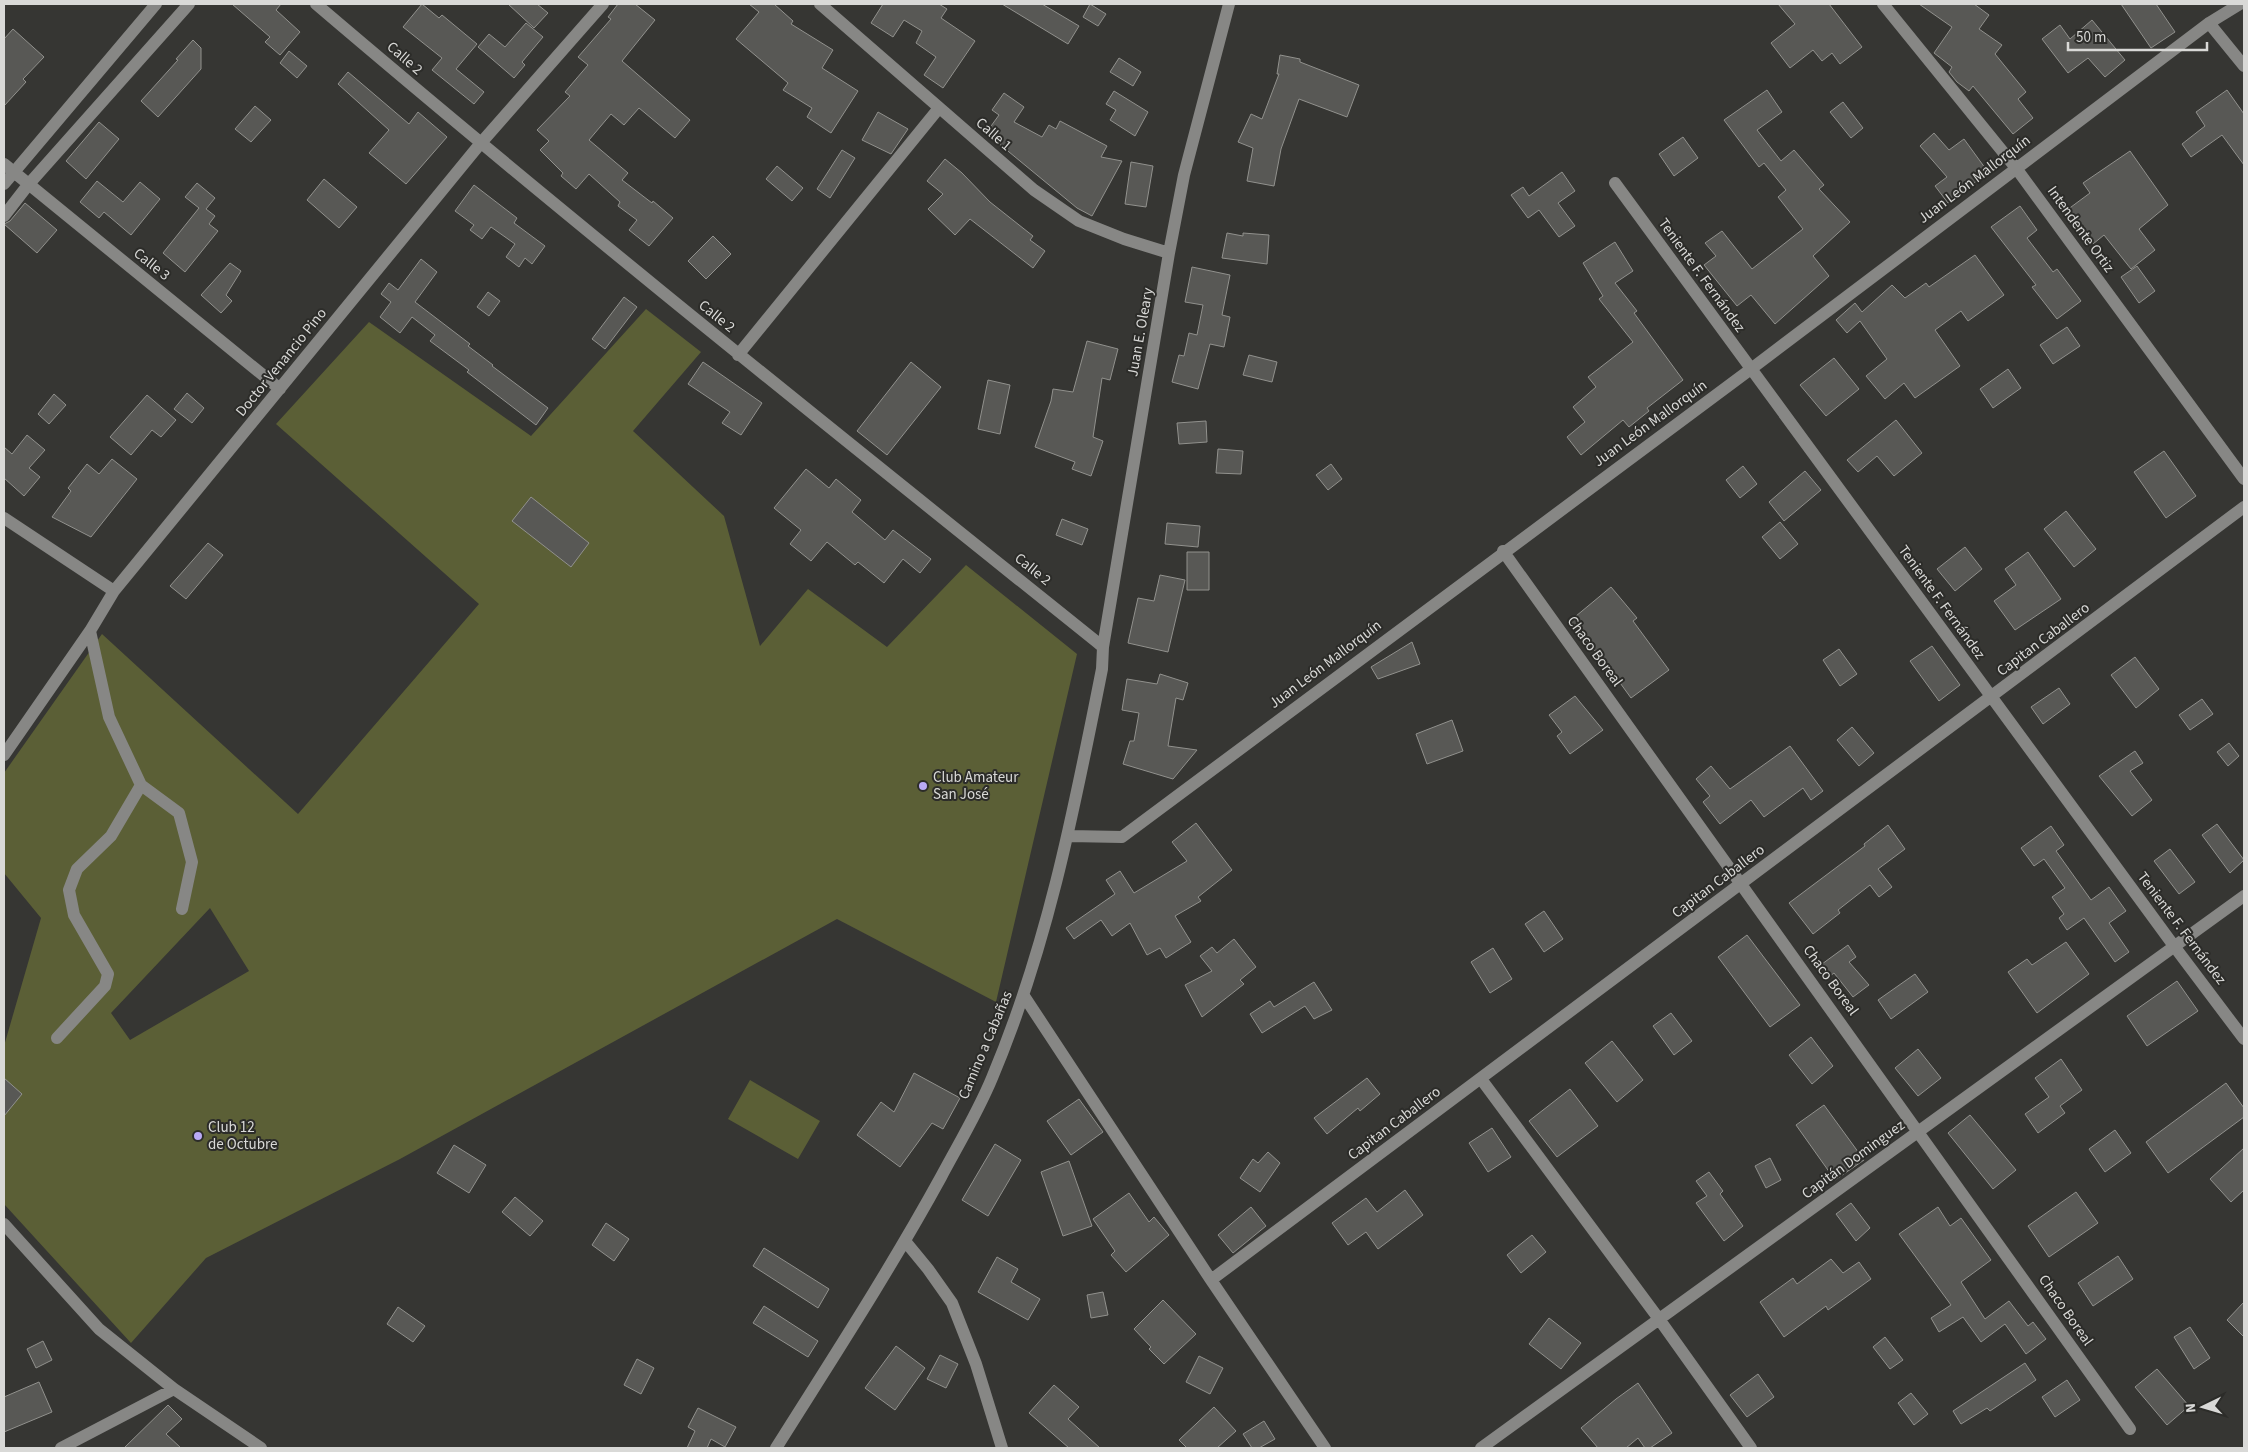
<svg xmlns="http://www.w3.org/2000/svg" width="2248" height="1452" font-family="'Source Sans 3',sans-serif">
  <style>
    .green { fill: #5b5f36; fill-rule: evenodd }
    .building { fill: #585855; stroke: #91918d }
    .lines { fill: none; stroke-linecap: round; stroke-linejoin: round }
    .minor { stroke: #878785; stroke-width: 12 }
    .poi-dot { fill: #baaaf6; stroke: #2c2c29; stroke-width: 2 }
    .labels { text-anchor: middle; stroke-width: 4; stroke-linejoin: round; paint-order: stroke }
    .street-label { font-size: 15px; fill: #d9d9d7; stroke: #2c2c29 }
    .poi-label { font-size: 15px; fill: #d9d9d7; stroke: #2c2c29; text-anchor: start }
  </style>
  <rect width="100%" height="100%" fill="#363633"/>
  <!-- green -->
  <path class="green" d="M646 309 701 352 633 431 724 516 760 646 808 589 887 647 966 565 1077 654 996 1002 837 919 400 1159 206 1258 131 1343 4 1204V1046L41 918 4 873V773L102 634 298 814 479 604 276 424 369 322 531 436ZM210 908 249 971 130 1040 111 1013Z
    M750 1080 820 1121 798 1159 728 1119Z"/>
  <!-- building -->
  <path class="building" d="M232 4H281L276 10 300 32 280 55 265 42 270 37Z
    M422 4 439 18 442 15 477 44 456 69 484 92 474 104 432 70 442 58 403 27Z
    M508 4H537L548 13 534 28Z
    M618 4H635L655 20 622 61 690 120 675 138 639 108 624 125 611 114 589 140 628 173 622 180 652 203 653 201 673 218 649 246 629 230 637 220 618 206 620 202 589 174 576 189 561 176 563 173 540 150 549 141 537 130 570 96 565 92 588 65 578 57 611 19 608 17Z
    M749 4H774L793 21 791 24 833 50 822 68 858 91 831 133 807 117 812 108 783 90 788 83 736 39 759 12Z
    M883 4H939L947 9 941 18 975 41 943 88 924 75 936 57 916 43 922 31 904 20 893 37 871 23Z
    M1002 4H1042L1079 26 1068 44Z
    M1090 4 1106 14 1098 26 1083 17Z
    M1778 4H1829L1862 47 1840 64 1832 53 1822 61 1813 50 1790 68 1771 43 1795 24Z
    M1919 4H1974L1989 15 1979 29 2002 45 1995 54 2026 92 2018 99 2033 118 2013 134 1973 86 1969 91 1957 82 1949 72 1952 67 1934 53 1952 27Z
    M2121 4H2156L2175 32 2151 48Z
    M2092 20 2125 60 2105 77 2088 58 2068 73 2042 39 2060 25 2070 39Z
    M526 23 543 37 522 62 525 65 514 78 478 47 489 34 505 47Z
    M13 29 44 57 23 79 26 82 4 106V39Z
    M193 40 201 48V69L158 117 141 101 178 60 176 59Z
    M289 51 307 66 297 78 280 63Z
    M1280 55 1300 59V62L1359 85 1347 117 1299 99 1281 149 1274 186 1247 181 1253 148 1238 142 1251 114 1262 119 1279 74H1277Z
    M1119 58 1141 72 1133 86 1110 72Z
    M348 72 409 124 418 112 447 137 406 184 369 153 389 130 338 84Z
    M1767 90 1782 112 1757 130 1781 161 1794 150 1824 185 1819 189 1850 222 1813 256 1829 276 1775 324 1751 295 1737 306 1704 265 1716 256 1705 243 1722 231 1752 269 1803 229 1778 197 1786 190 1764 163 1759 167 1724 120Z
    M2227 90 2244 114V165L2222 135 2191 157 2182 144 2205 126 2196 112Z
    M1114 91 1148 112 1135 136 1110 120 1116 110 1106 104Z
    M1004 93 1024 107 1014 122 1042 137 1049 125 1056 129 1060 121 1107 146 1101 157 1122 161 1092 216 1077 208 986 133 999 115 992 110Z
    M1843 102 1863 128 1851 138 1830 112Z
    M255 106 271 120 251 142 235 129Z
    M878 112 908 129 891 154 862 140Z
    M99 122 119 139 86 179 66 161Z
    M1934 133 1949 150 1964 139 1988 172 1948 203 1935 186 1947 177 1920 146Z
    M1683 137 1698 158 1674 176 1659 154Z
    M842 150 855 158 830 198 817 189Z
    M2130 151 2168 205 2139 229 2155 250 2131 269 2104 235 2093 244 2067 210 2090 193 2083 183Z
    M945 159 962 173 990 202 1033 236 1030 240 1045 251 1033 268 970 219 955 235 928 209 943 194 927 181Z
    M1131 162 1153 166 1146 207 1125 204Z
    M777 166 803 188 792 201 766 179Z
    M1562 172 1575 191 1558 203 1575 226 1559 237 1539 210 1528 218 1511 195 1523 187 1529 196Z
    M324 179 357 207 339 228 307 200Z
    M97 181 123 202 140 182 160 199 131 235 104 212 99 218 80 202Z
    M197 183 215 198 206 209 215 216 209 224 218 231 185 272 163 253 199 208 185 197Z
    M474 185 517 218 514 223 545 246 532 264 525 258 519 267 506 257 515 244 491 227 482 239 470 230 474 225 455 211Z
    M25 203 57 230 37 253 4 224 10 221Z
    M2020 206 2037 230 2027 238 2053 272 2057 269 2081 301 2057 319 2032 287 2036 285 1991 227Z
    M1227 233 1243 236V233L1269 235 1267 264 1222 258Z
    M713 236 731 254 706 279 688 261Z
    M1615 242 1633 271 1615 283 1637 311 1634 313 1683 380 1647 408 1649 411 1629 427 1623 420 1581 455 1567 437 1585 422 1573 407 1596 387 1588 377 1633 342 1599 299 1603 296 1583 263Z
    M1975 255 2004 295 1968 321 1961 311 1935 330 1960 366 1915 398 1904 383 1885 399 1866 376 1887 359 1860 321 1847 333 1836 320 1855 303 1862 312 1892 285 1905 298 1926 283 1929 287Z
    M421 259 437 272 415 302 470 344 468 346 493 365 492 366 548 408 536 425 467 372 469 370 430 341 435 335 412 317 400 333 380 317 391 302 381 294 389 283 398 290Z
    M230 263 241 271 226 295 232 301 221 313 201 295Z
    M2137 266 2155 291 2139 303 2121 277Z
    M1192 267 1230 275 1222 315 1230 317 1224 347 1210 344 1198 389 1172 382 1179 355 1184 356 1189 333 1197 335 1203 305 1185 302Z
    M488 292 500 301 489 316 477 307Z
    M624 297 637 307 605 349 592 339Z
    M2067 327 2080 346 2053 364 2040 345Z
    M1087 341 1118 349 1110 380 1102 378 1093 437 1103 441 1091 476 1072 469 1075 462 1035 447 1051 401 1053 389 1073 392Z
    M1249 355 1277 362 1272 382 1243 375Z
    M1834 358 1859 389 1826 416 1800 385Z
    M703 362 762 403 741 435 722 423 730 412 688 384Z
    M911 362 941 387 887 455 857 431Z
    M2008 369 2021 388 1993 408 1980 389Z
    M988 380 1010 385 1000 434 978 429Z
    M187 393 204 408 192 423 174 409Z
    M54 394 66 405 49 424 38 414Z
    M147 395 176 420 161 437 152 430 131 455 110 437Z
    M1896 420 1922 453 1894 476 1877 456 1858 472 1847 460Z
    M1206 421 1207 442 1179 444 1177 423Z
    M27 435 45 450 29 468 40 477 24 496 4 478V447L12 454Z
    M1218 449 1243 451 1241 474 1216 473Z
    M2164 451 2196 496 2166 518 2134 472Z
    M112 459 137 479 91 537 52 517 71 491 68 488 87 464 99 474Z
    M1331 464 1342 479 1328 490 1316 475Z
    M1743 466 1757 484 1740 498 1726 480Z
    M806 469 829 488 836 479 861 500 852 512 885 540 893 530 931 559 920 573 903 559 884 583 858 562 855 565 827 542 811 561 790 544 801 530 774 508Z
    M1805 471 1821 490 1784 521 1769 502Z
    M531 497 589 543 571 567 512 521Z
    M2066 511 2096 549 2074 567 2044 529Z
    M1062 519 1088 529 1082 545 1056 535Z
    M1780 522 1798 544 1780 559 1762 537Z
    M1167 523 1200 526 1198 547 1165 544Z
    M208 543 223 555 186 599 170 586Z
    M1965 547 1982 569 1955 591 1937 569Z
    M1187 552H1209V590H1187Z
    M2028 552 2061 599 2015 630 1994 601 2016 585 2005 569Z
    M1160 575 1185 580 1168 652 1128 643 1138 598 1154 601Z
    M1611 587 1637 618 1633 621 1669 670 1631 698 1597 651 1596 652 1570 621Z
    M1412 642 1420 664 1378 679 1371 667Z
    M1932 646 1960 685 1939 701 1910 661Z
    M1839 649 1857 674 1840 686 1823 660Z
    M2135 657 2159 689 2136 708 2111 675Z
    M1160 674 1188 683 1183 700 1176 698 1168 746 1197 750 1173 779 1123 764 1130 741H1134L1139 713 1122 710 1127 679 1157 684Z
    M2059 688 2070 704 2043 724 2031 707Z
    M1575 696 1603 730 1570 754 1557 736 1562 732 1549 715Z
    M2202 699 2213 714 2190 730 2179 715Z
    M1452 720 1463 751 1427 764 1416 734Z
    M1852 727 1874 753 1859 766 1837 740Z
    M2229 743 2239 756 2228 766 2217 752Z
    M1790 746 1823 791 1811 800 1803 788 1764 817 1751 800 1720 824 1703 802 1710 796 1696 779 1711 766 1730 789Z
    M2135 751 2143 763 2130 771 2152 800 2132 816 2099 776Z
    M1196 823 1232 870 1198 897 1201 901 1175 916 1191 942 1166 958 1160 948 1147 955 1130 923 1112 936 1101 920 1074 939 1066 928 1115 894 1106 880 1120 871 1134 893 1187 861 1172 842Z
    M2217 824 2244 860 2230 873 2202 835Z
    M1888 825 1905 849 1878 869 1892 887 1879 897 1870 885 1838 910 1840 913 1813 934 1789 903 1865 846 1864 844Z
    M2051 826 2064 845 2056 851 2091 900 2109 887 2126 911 2109 923 2129 952 2115 962 2084 918 2067 930 2059 918 2064 914 2052 897 2065 888 2044 859 2034 866 2021 848Z
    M2170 849 2195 882 2179 894 2154 861Z
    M1544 911 1563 939 1544 952 1525 924Z
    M1747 935 1800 1005 1770 1027 1718 957Z
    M1234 939 1256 967 1240 980 1244 984 1202 1017 1185 985 1212 971 1200 956 1212 947 1217 953Z
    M2066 942 2089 974 2037 1013 2008 972 2027 959 2032 965Z
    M1848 945 1856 957 1849 962 1869 985 1853 997 1834 973 1830 976 1822 964Z
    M1493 948 1512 979 1490 993 1471 962Z
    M1915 974 1928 992 1891 1019 1878 1000Z
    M2177 981 2198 1011 2147 1046 2127 1016Z
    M1314 982 1332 1010 1314 1019 1305 1006 1262 1033 1250 1014 1270 1001 1274 1007Z
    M1671 1013 1692 1041 1674 1055 1653 1026Z
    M1811 1037 1833 1066 1812 1084 1789 1055Z
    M1612 1041 1643 1080 1617 1102 1585 1063Z
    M1918 1049 1941 1078 1918 1096 1895 1068Z
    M2061 1059 2082 1090 2060 1106 2065 1113 2038 1133 2025 1114 2049 1097 2035 1078Z
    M914 1073 960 1098 943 1129 932 1123 900 1167 857 1135 881 1102 894 1112Z
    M4 1078 22 1094 4 1116Z
    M1367 1078 1380 1094 1360 1111 1358 1108 1327 1134 1314 1118Z
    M2226 1083 2244 1108V1117L2168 1173 2146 1142Z
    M1570 1089 1598 1126 1557 1157 1529 1121Z
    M1079 1099 1103 1132 1071 1155 1047 1121Z
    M1824 1105 1864 1160 1835 1180 1796 1125Z
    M1970 1115 2016 1170 1993 1189 1948 1133Z
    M1492 1128 1511 1157 1488 1172 1469 1143Z
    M2115 1130 2131 1153 2105 1172 2089 1149Z
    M995 1144 1021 1160 988 1216 962 1200Z
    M454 1145 486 1165 469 1193 437 1173Z
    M2244 1148V1190L2231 1202 2210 1179Z
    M1268 1152 1280 1163 1260 1192 1240 1178 1253 1159 1258 1163Z
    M1770 1158 1781 1180 1766 1188 1755 1166Z
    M1069 1161 1092 1226 1063 1236 1041 1172Z
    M1709 1172 1723 1191 1720 1194 1743 1226 1724 1241 1696 1203 1707 1196 1696 1181Z
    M1405 1190 1423 1215 1378 1249 1366 1232 1348 1245 1332 1223 1366 1198 1377 1212Z
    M2076 1192 2098 1223 2049 1257 2028 1226Z
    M1129 1193 1149 1222 1154 1217 1169 1235 1126 1272 1111 1255 1115 1251 1093 1219Z
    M515 1197 543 1221 530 1236 502 1212Z
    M1851 1203 1870 1228 1856 1241 1836 1214Z
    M1251 1207 1266 1226 1233 1253 1218 1235Z
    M1938 1207 1950 1226 1961 1218 1991 1260 1961 1282 1985 1319 2009 1301 2028 1326 2033 1322 2046 1339 2026 1354 2005 1324 1981 1342 1963 1317 1939 1332 1931 1318 1951 1305 1899 1234Z
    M606 1223 629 1239 614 1261 592 1245Z
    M1532 1235 1546 1252 1521 1273 1507 1255Z
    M764 1248 829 1289 818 1308 753 1266Z
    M2118 1256 2133 1279 2093 1306 2078 1283Z
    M997 1257 1018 1269 1011 1282 1040 1299 1028 1320 978 1292Z
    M1831 1259 1843 1273 1859 1262 1871 1279 1828 1310 1826 1306 1784 1337 1760 1302 1793 1278 1797 1284Z
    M1103 1292 1108 1315 1091 1318 1087 1295Z
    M1163 1300 1196 1334 1164 1364 1149 1349 1151 1347 1134 1329Z
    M2244 1302V1337L2227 1320Z
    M764 1306 818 1341 808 1357 753 1323Z
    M398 1307 425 1326 413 1342 387 1324Z
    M1549 1318 1581 1343 1561 1369 1529 1344Z
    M2190 1327 2210 1358 2194 1369 2174 1337Z
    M1885 1337 1903 1360 1890 1369 1873 1347Z
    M43 1341 52 1360 36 1368 27 1349Z
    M896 1346 925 1368 895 1410 865 1388Z
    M940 1355 958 1364 946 1388 927 1379Z
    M1199 1356 1223 1368 1210 1394 1186 1382Z
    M637 1359 654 1368 641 1394 624 1385Z
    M2025 1363 2036 1380 1990 1411 1987 1408 1961 1424 1953 1411Z
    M2157 1369 2189 1406 2167 1425 2135 1387Z
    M1758 1374 1774 1397 1747 1417 1730 1395Z
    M2067 1380 2080 1400 2055 1417 2042 1397Z
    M39 1382 52 1412 4 1432V1397Z
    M1638 1383 1672 1433 1650 1448H1645L1638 1438 1626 1448H1598L1581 1428 1616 1399Z
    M1054 1385 1079 1407 1068 1419 1100 1448H1069L1029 1413Z
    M1911 1393 1928 1414 1914 1425 1898 1403Z
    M168 1405 182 1419 166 1434 181 1448H124Z
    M1214 1407 1236 1431 1217 1448H1187L1179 1440Z
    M698 1408 736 1427 725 1447 711 1439 707 1448H687L695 1431 688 1427Z
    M1264 1421 1275 1439 1259 1448H1252L1243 1434Z"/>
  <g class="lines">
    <!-- minor -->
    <path class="minor" d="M316 4C574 224 839 435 1103 647
      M820 4 1034 190 1079 221 1124 239 1169 253
      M1883 4 2016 168 2244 479
      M2209 23 2244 66
      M4 164 280 389
      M1615 183 2174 946 2244 1039
      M4 184 156 4
      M4 216 28 185 189 4
      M738 355 939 108
      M4 518 114 591
      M1503 551 2130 1429
      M4 755 90 631 114 591 480 144 603 4
      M141 785 179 813 192 862 182 909
      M1069 836 1122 837 1751 369 2209 23 2240 4
      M1024 996 1211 1280 1325 1448
      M57 1038 105 986 108 974 74 915 69 890 77 869 111 836 141 785 109 717 90 631
      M1481 1079 1659 1319 1751 1448
      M4 1224 99 1329 174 1389 261 1448
      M905 1241 928 1269 952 1303 976 1364 1002 1448
      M1211 1280 2244 507
      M61 1448 174 1389
      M776 1448C832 1359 890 1270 941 1177 958 1145 978 1112 992 1078 1048 945 1074 810 1102 669L1103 647 1169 253 1184 175 1229 4
      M1481 1448 2244 896"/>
  </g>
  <!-- markers -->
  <g class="poi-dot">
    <circle cx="923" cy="786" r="5"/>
    <circle cx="198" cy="1136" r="5"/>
  </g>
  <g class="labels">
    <!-- street labels -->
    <g class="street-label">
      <text transform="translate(405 58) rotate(41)" y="5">Calle 2</text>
      <text transform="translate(994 134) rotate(41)" y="5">Calle 1</text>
      <text transform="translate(1974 179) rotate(-37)" y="5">Juan León Mallorquín</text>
      <text transform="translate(2081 229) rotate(54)" y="5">Intendente Ortiz</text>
      <text transform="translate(152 264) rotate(39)" y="5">Calle 3</text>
      <text transform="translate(1702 275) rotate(54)" y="5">Teniente F. Fernández</text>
      <text transform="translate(717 316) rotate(39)" y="5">Calle 2</text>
      <text transform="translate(1140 332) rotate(-80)" y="5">Juan E. Oleary</text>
      <text transform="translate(281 362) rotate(-51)" y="5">Doctor Venancio Pino</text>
      <text transform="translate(1650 423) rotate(-36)" y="5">Juan León Mallorquín</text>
      <text transform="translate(1033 569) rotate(39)" y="5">Calle 2</text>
      <text transform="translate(1942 602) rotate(54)" y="5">Teniente F. Fernández</text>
      <text transform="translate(2043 639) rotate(-37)" y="5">Capitan Caballero</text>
      <text transform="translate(1595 651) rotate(54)" y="5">Chaco Boreal</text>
      <text transform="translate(1325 664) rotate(-37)" y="5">Juan León Mallorquín</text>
      <text transform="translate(1718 881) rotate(-37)" y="5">Capitan Caballero</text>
      <text transform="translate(2182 928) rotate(53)" y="5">Teniente F. Fernández</text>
      <text transform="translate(1831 980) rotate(54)" y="5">Chaco Boreal</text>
      <text transform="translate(985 1045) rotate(-67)" y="5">Camino a Cabañas</text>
      <text transform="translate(1394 1123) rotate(-37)" y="5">Capitan Caballero</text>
      <text transform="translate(1853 1159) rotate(-36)" y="5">Capitán Dominguez</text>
      <text transform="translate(2066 1310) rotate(55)" y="5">Chaco Boreal</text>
    </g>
    <!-- poi labels -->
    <g class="poi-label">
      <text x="933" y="782">Club Amateur<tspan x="933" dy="17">San José</tspan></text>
      <text x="208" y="1132">Club 12<tspan x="208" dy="17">de Octubre</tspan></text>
    </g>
  </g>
  <!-- border -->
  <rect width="2248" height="1452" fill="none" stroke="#d9d9d7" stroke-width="10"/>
  <!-- north arrow -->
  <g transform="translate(2203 1407) rotate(265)" stroke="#2c2c29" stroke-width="4" paint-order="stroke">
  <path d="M0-4L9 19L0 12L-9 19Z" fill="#d9d9d7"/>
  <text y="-8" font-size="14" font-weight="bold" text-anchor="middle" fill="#d9d9d7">N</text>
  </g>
  <!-- scale -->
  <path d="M2068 42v8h139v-8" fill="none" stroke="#d9d9d7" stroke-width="2.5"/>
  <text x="2076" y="42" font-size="15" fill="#d9d9d7" stroke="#2c2c29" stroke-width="4" paint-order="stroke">50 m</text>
</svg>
